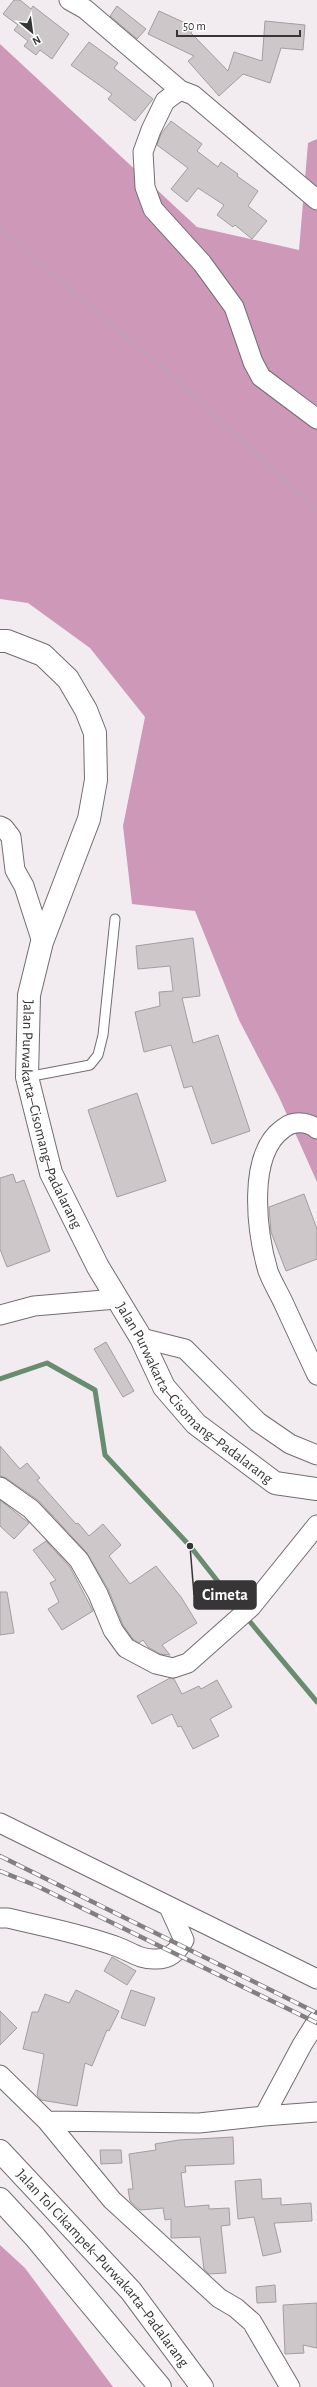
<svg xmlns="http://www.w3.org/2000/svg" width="317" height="2387" font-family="'Alegreya Sans',sans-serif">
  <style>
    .forest { fill: #ce99b8 }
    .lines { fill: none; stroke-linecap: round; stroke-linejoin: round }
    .stream { stroke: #698b70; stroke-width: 5 }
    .building { fill: #cdc7ca; stroke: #a29da0 }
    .lane-casing { stroke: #726d70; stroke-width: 11 }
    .street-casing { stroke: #726d70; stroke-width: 21 }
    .highway-casing { stroke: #726d70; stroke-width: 24 }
    .path { stroke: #b0abae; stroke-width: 2.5; stroke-dasharray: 2 3; stroke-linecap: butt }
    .lane { stroke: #fff; stroke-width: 9 }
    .street { stroke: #fff; stroke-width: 19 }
    .highway { stroke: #fff; stroke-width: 22 }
    .rail-casing { stroke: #837f81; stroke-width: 4.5 }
    .rail { stroke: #fff; stroke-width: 3; stroke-dasharray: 9; stroke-linecap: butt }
    .labels { text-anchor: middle; stroke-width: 4; stroke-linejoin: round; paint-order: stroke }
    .street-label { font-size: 15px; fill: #373536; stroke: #fff }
    .leader { fill: none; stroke: #373536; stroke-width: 1.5 }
    .callout-dot { fill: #373536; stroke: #fff; stroke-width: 1.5 }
    .callout { fill: #373536; stroke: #373536; stroke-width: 1.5 }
    .callout-label { font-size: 16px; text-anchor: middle; font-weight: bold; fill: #fff }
  </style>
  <rect width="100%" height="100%" fill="#f2ecf0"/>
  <!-- forest -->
  <path class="forest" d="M0 44 197 227 299 250 308 143 317 139V1182L279 1097 239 1020 195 911 132 904 123 826 145 717 90 648 28 603 0 599Z
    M0 2245 25 2268 113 2387H0Z"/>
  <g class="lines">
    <!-- stream -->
    <path class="stream" d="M0 1379 47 1363 95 1390 105 1455 190 1546 241 1611
      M246 1617 317 1702"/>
  </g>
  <!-- building -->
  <path class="building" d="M14 0H20L31 9 33 6 69 34 52 59 40 50 36 55 24 46 28 41 14 30 18 25 3 14Z
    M117 6 146 29 137 39 110 16Z
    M159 11 194 27 191 33 228 71 234 52 262 61 265 21 305 25 303 50 281 48 270 83 243 74 219 96 188 61 194 56 148 34Z
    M89 42 118 63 114 68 153 99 135 121 108 99 112 94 71 65Z
    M171 121 202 144 197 151 218 167 221 162 238 174 237 176 258 191 248 206 267 221 252 239 235 225 233 227 217 215 224 205 198 188 187 202 171 189 188 168 157 145 161 134Z
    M193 938 200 996 182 998 193 1043 218 1035 250 1131 212 1144 192 1086 184 1088 171 1045 144 1052 135 1012 160 1006 159 992 173 991 170 966 138 969 136 946Z
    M137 1093 166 1181 117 1197 88 1110Z
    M13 1174 16 1183 24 1180 50 1251 7 1267 0 1249V1178Z
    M304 1194 317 1229V1259L286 1271 271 1232 269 1207Z
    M106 1342 134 1391 123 1397 94 1349Z
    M0 1446 20 1469 27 1463 40 1478 37 1480 76 1524 78 1523 89 1536 103 1524 121 1545 109 1556 130 1584 156 1566 181 1597 197 1623 162 1645 170 1655 160 1654 148 1647 143 1640 139 1643 133 1639 123 1625 108 1589 87 1553 39 1501 6 1478 0 1476Z
    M0 1500 29 1523 14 1539 0 1526Z
    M46 1541 70 1567 93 1611 62 1630 48 1609 59 1602 50 1583 56 1580 33 1550Z
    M0 1592H7L14 1633 0 1635Z
    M170 1678 174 1679 182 1694 199 1686 201 1689 217 1680 232 1707 210 1719 219 1736 193 1749 181 1726 178 1727 172 1714 152 1724 137 1696Z
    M112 1957 136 1971 127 1985 104 1971Z
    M76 1990 119 2011 109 2031 107 2030 92 2066 85 2063 77 2106 41 2100 37 2095 44 2054 23 2049 32 2012H38L45 1994 69 2003Z
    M131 1990 155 1998 145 2026 121 2018Z
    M0 2011 17 2028 0 2045Z
    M233 2137 234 2164 185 2166 186 2172 181 2173 185 2207 209 2205V2209L229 2208 230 2225 221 2226 226 2273 209 2274 204 2269 200 2237 171 2238V2219L165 2220 163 2208 140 2210 130 2201 128 2189H133L129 2154 156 2150 155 2144 179 2140Z
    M100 2150H121L122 2163 101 2164Z
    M261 2179 262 2199 281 2198V2205L311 2203 312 2221 274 2223 281 2252 263 2256 254 2217 238 2219 235 2181Z
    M275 2285 276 2302 257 2303 256 2287Z
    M317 2303V2348L303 2345 304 2353 285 2354 283 2305Z"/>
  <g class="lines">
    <!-- lane casing -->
    <g class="lane-casing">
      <path id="lane" d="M27 1077 90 1065 98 1055 103 1035 115 919"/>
    </g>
    <!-- street casing -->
    <g class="street-casing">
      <path id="street" d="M69 0 85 9 180 90
        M317 200 193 95 180 90 165 101 151 130 143 152 145 187 153 209 202 263 234 307 253 362 261 377 317 419
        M0 826 4 828 11 837 15 870 24 886 42 942
        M317 1129C307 1121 293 1121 284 1128 246 1154 257 1233 268 1271 272 1282 279 1293 284 1304 295 1328 306 1352 317 1375
        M0 1315 34 1306 116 1299
        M141 1338 185 1349 258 1422 290 1444 317 1455
        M0 1487 31 1509 79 1560 98 1594 113 1630 126 1648 156 1664 173 1668 188 1663 251 1607 317 1525
        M0 1823 317 1979
        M0 1918H8C45 1927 83 1934 118 1947 131 1952 141 1960 156 1959 170 1959 177 1952 184 1940L169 1907
        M0 2075 47 2121 112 2200 219 2298 236 2308 252 2322 290 2387
        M264 2116 317 2112
        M47 2121 199 2123 264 2116 302 2045 317 2021"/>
    </g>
    <!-- highway casing -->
    <g class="highway-casing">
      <g id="highway">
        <path id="s1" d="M0 641H7L43 655 68 679 86 710 95 733 96 780 89 819 42 942 29 995 27 1077 51 1173 98 1267 141 1338 164 1387 196 1424 275 1483 317 1489"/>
        <path id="s2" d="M0 2151 131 2291 202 2387"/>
        <path d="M0 2199 35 2237 160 2387"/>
      </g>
    </g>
    <!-- path -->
    <path class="path" d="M0 229 179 382 317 510"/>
    <!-- lane -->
    <use href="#lane" class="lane"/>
    <!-- street -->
    <use href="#street" class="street"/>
    <!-- highway -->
    <use href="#highway" class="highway"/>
    <!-- rail casing -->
    <g class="rail-casing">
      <path id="rail" d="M0 1856 317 2013
        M0 1871 37 1886 317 2023"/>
    </g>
    <!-- rail -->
    <use href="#rail" class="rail"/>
  </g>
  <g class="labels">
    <!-- street labels -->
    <g class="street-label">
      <text dy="5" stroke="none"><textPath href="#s1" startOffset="537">Jalan Purwakarta–Cisomang–Padalarang</textPath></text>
      <text dy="5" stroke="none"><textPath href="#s1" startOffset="861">Jalan Purwakarta–Cisomang–Padalarang</textPath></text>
      <text dy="5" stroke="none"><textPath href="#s2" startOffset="156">Jalan Tol Cikampek–Purwakarta–Padalarang</textPath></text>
    </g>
  </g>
  <!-- callouts -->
  <path class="leader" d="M190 1546L194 1595"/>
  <circle class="callout-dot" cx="190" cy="1546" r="4"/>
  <rect class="callout" x="194" y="1581" width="62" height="28" rx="4"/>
  <g class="callout-label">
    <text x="225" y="1600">Cimeta</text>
  </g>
  <!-- north arrow -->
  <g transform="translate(32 32) rotate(151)" stroke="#ffffff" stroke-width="3" paint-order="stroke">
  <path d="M0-3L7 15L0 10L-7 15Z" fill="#373536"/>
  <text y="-6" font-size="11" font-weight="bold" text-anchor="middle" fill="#373536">N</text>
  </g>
  <!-- scale -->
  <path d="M177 30v6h123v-6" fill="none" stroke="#373536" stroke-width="2"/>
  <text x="183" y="30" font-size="12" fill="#373536" stroke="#ffffff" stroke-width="3" paint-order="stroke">50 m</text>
</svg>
